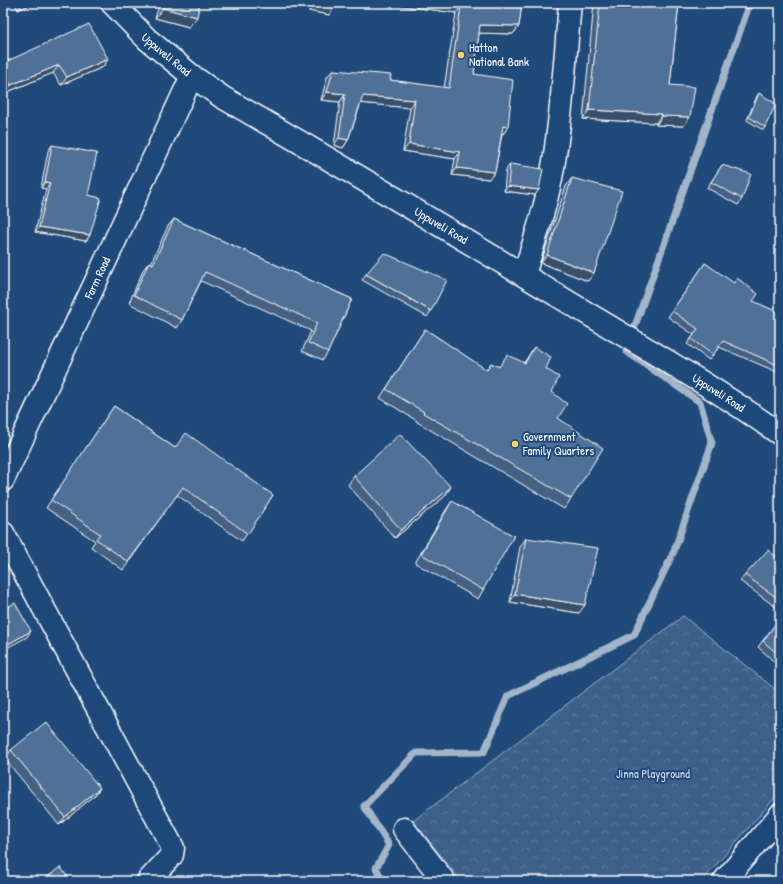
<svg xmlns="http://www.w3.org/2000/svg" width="783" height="884" font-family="'Patrick Hand',sans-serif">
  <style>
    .forest { fill: url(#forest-crowns); stroke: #9eb0c5 }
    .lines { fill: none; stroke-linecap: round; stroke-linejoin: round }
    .stream { stroke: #a3b5c8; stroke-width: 7 }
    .minor-casing { stroke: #fff; stroke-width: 25 }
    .major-casing { stroke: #fff; stroke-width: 25 }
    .minor { stroke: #1f4a7a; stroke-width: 22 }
    .major { stroke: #1f4a7a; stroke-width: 22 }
    .wall { fill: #456182; stroke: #fff }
    .shaded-wall { fill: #384f6a; stroke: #fff }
    .building { fill: #507197; stroke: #fff }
    .poi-dot { fill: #ffd166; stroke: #1f4a7a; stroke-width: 1.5 }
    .labels { text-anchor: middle; stroke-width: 4; stroke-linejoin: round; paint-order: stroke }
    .poi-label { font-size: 12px; fill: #fff; stroke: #1f4a7a; text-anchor: start }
    .street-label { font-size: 12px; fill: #fff; stroke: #1f4a7a }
    .park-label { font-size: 12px; fill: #d8dfe8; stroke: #1f4a7a }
  </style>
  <defs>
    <pattern id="forest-crowns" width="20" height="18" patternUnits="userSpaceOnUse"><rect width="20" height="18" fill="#3c618b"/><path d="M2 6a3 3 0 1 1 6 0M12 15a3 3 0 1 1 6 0" fill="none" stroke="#59799c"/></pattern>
  </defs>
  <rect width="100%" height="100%" fill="#1f4a7a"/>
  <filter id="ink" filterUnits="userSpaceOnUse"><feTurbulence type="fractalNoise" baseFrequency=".025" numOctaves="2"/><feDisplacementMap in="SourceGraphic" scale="8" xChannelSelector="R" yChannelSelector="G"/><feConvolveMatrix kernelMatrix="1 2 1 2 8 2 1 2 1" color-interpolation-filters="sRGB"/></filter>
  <g filter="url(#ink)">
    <!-- forest -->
    <path class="forest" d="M683 616 780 693V792L702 881H461L413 821Z"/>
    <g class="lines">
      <!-- stream -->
      <path class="stream" d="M383 881 376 868 389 845 364 806 416 753 484 752 508 696 634 635 674 551 712 443 700 402 626 351 750 3"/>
      <!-- minor casing -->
      <g class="minor-casing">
        <g id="minor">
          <path d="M524 275C534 241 546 208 552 173 562 117 565 59 570 3"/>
          <path id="s1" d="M3 480 192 76"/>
          <path d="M3 533 173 848 172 855 148 881"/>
          <path d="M404 829 444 881"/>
          <path d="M724 881 780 815"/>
        </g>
      </g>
      <!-- major casing -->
      <g class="major-casing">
        <g id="major">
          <path id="s2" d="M112 3 147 39 192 76 222 97C336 162 448 230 560 297 634 342 710 384 780 434"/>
        </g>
      </g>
      <!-- minor -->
      <use href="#minor" class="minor"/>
      <!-- major -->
      <use href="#major" class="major"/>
    </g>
    <!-- wall -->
    <path class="wall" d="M15 3H34L18 10Z
      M160 3H200L189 27 155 18Z
      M311 3H336L329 15 309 11Z
      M381 3H522L519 26 513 34 479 33 474 74 508 127 503 134H502L495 172 489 179 452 175 455 159 403 151 410 108 361 103 348 140 343 148 334 145 340 102 321 100 327 77 333 70 390 80 444 88 456 13Z
      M594 3H679L670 85 684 126 656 125V123L583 119Z
      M108 59 103 67 61 85 53 73 5 93 3 90V63Z
      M759 93 765 127 763 130 747 120 757 96Z
      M52 145 88 195 90 235 86 241 35 232 46 189 41 188 48 151Z
      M510 164 535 195 504 191 506 170Z
      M722 165 742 199 738 205 707 188Z
      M572 178 588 281 541 263 566 186Z
      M174 219 352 299 328 352 323 360 302 351 311 331 201 281 182 320 177 328 129 303 143 270 149 262 151 263 168 226Z
      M705 263 753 302 780 313V367L777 372 719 347 709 360 687 344 694 335 668 317Z
      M366 274 431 311 427 317 362 280Z
      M425 329 486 370 491 363 499 367 524 363 534 347 546 369 558 418 571 499 564 509 417 422V421L380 398Z
      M114 406 175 448 273 495 242 541 177 495 123 570 91 547 95 541 46 508Z
      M354 476 445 496 395 538 348 485Z
      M452 501 483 590 478 599 415 563 446 510Z
      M526 538 579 613 510 602 520 547Z
      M780 560V610L740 581 745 575Z
      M780 618V667L758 647Z
      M11 750 100 788 94 796 59 825 5 759Z"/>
    <!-- shaded-wall -->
    <path class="shaded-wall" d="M23 3H34L18 10Z
      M314 3 334 8 329 15 309 11Z
      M381 3H440L461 6 456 13Z
      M163 8 197 17 189 27 155 18Z
      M480 25 519 26 513 34 475 33Z
      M108 59 103 67 61 85 67 77Z
      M59 65 53 73 5 93 11 85Z
      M327 92 345 94 340 102 321 100Z
      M363 96 415 100 410 108 358 103Z
      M589 110 662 114 656 123 583 119Z
      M662 116 690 117 684 126 656 125Z
      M503 126 508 127 503 134H498Z
      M339 138 348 140 343 148 334 145Z
      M409 144 460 152 455 159 403 151Z
      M457 168 495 172 489 179 452 175Z
      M45 182 50 183 46 189 41 188Z
      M508 186 539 190 535 195 504 191Z
      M39 227 90 235 86 241 35 232Z
      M547 255 594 273 588 281 541 263Z
      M451 487 445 496 395 538 401 530Z
      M515 594 585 605 579 613 510 602Z
      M31 631 27 637 3 650V647Z
      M100 788 94 796 59 825 65 817Z"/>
    <!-- building -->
    <path class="building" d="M164 3H200L197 17 163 8Z
      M314 3H336L334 8Z
      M440 3H522L519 26 480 25 474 74 513 80 508 127 503 126 495 172 457 168 460 152 409 144 415 100 363 96 348 140 339 138 345 94 327 92 333 70 391 75 390 80 449 88 461 6Z
      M600 3H679L670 85 695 87 690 117 662 116V114L589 110Z
      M89 24 108 59 67 77 59 65 11 85 3 71V63Z
      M759 93 776 104 765 127 749 117Z
      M52 145 97 153 88 195 101 198 90 235 39 227 50 183 45 182Z
      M510 164 543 169 539 190 508 186Z
      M722 165 751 174 742 199 711 182Z
      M572 178 622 191 594 273 547 255Z
      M174 219 352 299 328 352 308 343 317 323 205 272 182 320 134 295 149 262 153 264Z
      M384 253 447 280 431 311 366 274Z
      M705 263 734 283 737 278 758 294 753 301 780 313V366L723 341 713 355 691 339 698 329 672 311Z
      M425 329 487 370 491 363 499 367 507 355 525 363 534 347 551 357 546 369 559 377 552 392 567 404 558 418 603 448 571 499 423 413 424 412 386 389Z
      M114 406 175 448 186 433 273 495 248 534 183 487 128 562 96 539 100 534 51 500Z
      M400 434 451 487 401 530 354 476Z
      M452 501 514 536 483 590 421 554Z
      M526 538 598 548 585 605 515 594Z
      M768 550 780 560V600L745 575Z
      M15 603 31 631 3 647V609Z
      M780 618V656L763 641Z
      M46 722 100 788 65 817 11 750Z
      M60 867 71 881H43Z"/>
  </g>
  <!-- markers -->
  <g class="poi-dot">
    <circle cx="461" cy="55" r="4"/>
    <circle cx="515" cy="444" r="4"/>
  </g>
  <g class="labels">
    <!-- poi labels -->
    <g class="poi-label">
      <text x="469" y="52">Hatton<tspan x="469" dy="14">National Bank</tspan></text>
      <text x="523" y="441">Government<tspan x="523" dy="14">Family Quarters</tspan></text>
    </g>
    <!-- street labels -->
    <g class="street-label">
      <text dy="4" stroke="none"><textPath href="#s2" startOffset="75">Uppuveli Road</textPath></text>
      <text dy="4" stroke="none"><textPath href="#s2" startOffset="399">Uppuveli Road</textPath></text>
      <text dy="4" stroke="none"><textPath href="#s1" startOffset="223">Farm Road</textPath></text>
      <text dy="4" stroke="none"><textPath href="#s2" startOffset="723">Uppuveli Road</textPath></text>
    </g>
    <!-- park labels -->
    <g class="park-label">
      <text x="653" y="778">Jinna Playground</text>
    </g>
  </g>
  <!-- margin -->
  <rect width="783" height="884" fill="none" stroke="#1f4a7a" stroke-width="16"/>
  <rect x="8" y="8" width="767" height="868" fill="none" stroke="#fff" stroke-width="1.5" filter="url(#ink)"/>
</svg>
